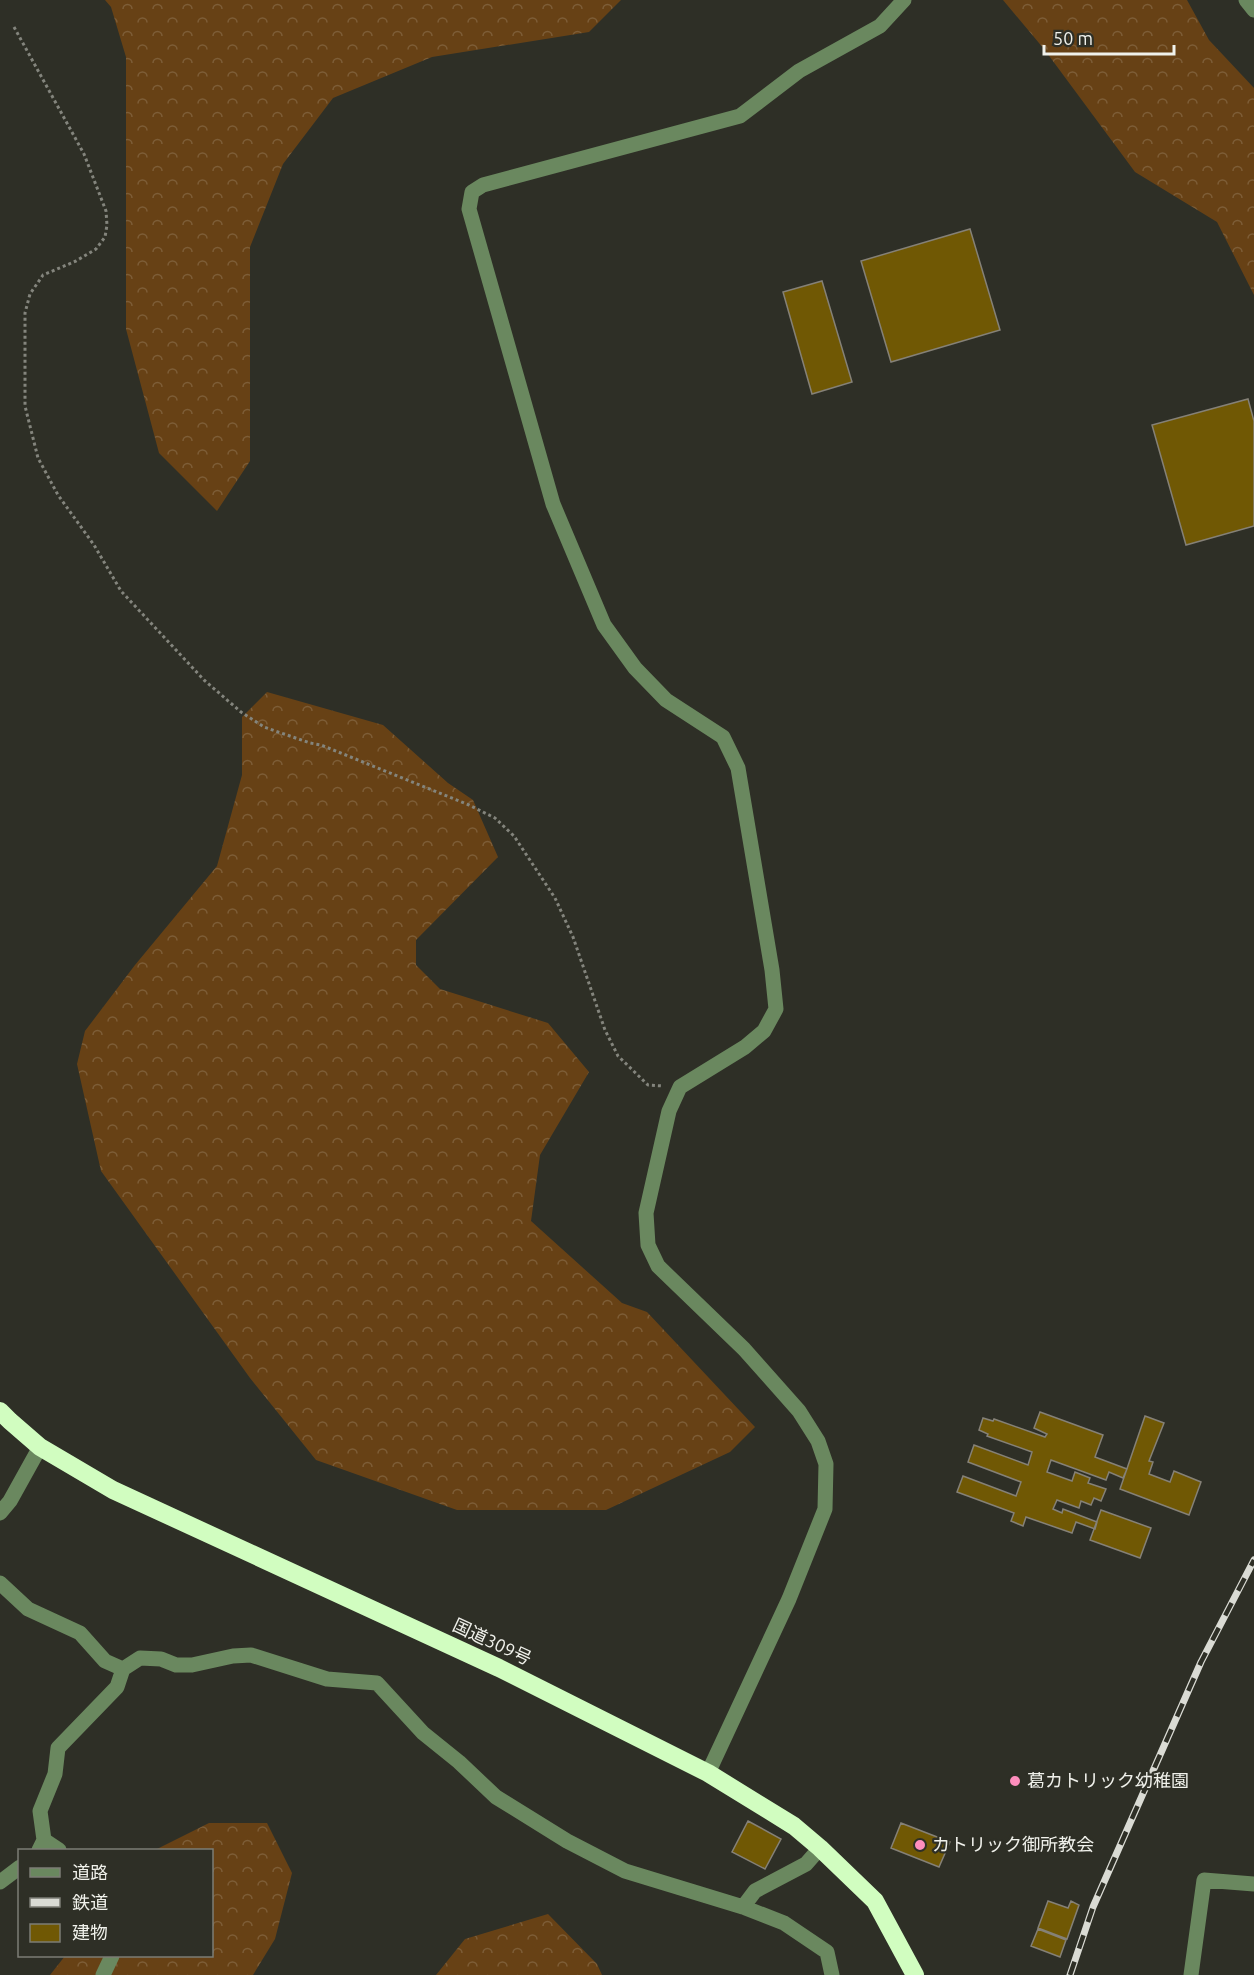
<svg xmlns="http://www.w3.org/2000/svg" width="1254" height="1975" font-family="Ubuntu,'Noto Sans JP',sans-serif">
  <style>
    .forest { fill: url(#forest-crowns) }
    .building { fill: #705804; stroke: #858177; stroke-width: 1.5 }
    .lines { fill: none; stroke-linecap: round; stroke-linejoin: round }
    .path { stroke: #84857d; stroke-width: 3; stroke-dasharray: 3 3; stroke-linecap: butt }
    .minor { stroke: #6a885f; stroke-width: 15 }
    .highway { stroke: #d1fdc0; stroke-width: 18 }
    .rail-casing { stroke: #dadbd4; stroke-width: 7 }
    .rail { stroke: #2e2f26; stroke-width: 4.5; stroke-dasharray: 14; stroke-linecap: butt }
    .poi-dot { fill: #fe8ebd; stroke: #2e2f26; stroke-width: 2 }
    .labels { text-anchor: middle; stroke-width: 4.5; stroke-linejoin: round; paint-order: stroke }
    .street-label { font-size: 18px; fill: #f0f1eb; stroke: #2e2f26 }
    .poi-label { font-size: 18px; fill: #f0f1eb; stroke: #2e2f26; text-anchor: start }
  </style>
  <defs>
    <pattern id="forest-crowns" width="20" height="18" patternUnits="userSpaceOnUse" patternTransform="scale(1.5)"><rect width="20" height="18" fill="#674115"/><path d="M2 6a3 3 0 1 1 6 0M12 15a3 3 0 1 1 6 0" fill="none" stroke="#7d5d37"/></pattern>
  </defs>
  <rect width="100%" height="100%" fill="#2e2f26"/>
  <!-- forest -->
  <path class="forest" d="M105 0H621L589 32 432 57 333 98 283 164 250 247V461L217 511 159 453 126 329V57L111 7Z
    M1003 0H1187L1209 40 1254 88V295L1217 222 1135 172 1044 49Z
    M267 692 383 725 448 783 473 800 498 857 416 940V965L440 989 548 1023 589 1072 540 1155 531 1221 622 1303 647 1312 755 1427 730 1452 606 1510H457L316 1460 250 1378 101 1171 77 1064 85 1031 135 965 217 866 242 775V717Z
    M209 1823H267L292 1873 275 1939 253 1975H50L65 1956H212V1850H155Z
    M548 1914 597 1964 602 1975H436L465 1939Z"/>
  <!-- building -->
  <path class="building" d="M970 229 1000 330 891 362 861 261Z
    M822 281 852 382 812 394 783 292Z
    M1248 399 1254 421V526L1186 545 1152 425Z
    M1040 1412 1103 1435 1095 1457 1127 1469 1123 1478 1109 1472 1106 1480 1051 1460 1047 1472 1072 1481 1075 1472 1090 1478 1088 1483 1106 1489 1101 1501 1094 1498 1091 1505 1081 1501 1079 1508 1057 1500 1053 1509 1062 1513 1063 1509 1097 1522 1095 1529 1076 1522 1072 1533 1026 1517 1023 1526 1011 1521 1014 1513 957 1492 963 1476 1016 1496 1021 1482 968 1462 974 1445 1028 1465 1032 1452 987 1436 988 1434 979 1430 983 1418 993 1421 994 1419 1045 1437 1047 1434 1034 1428Z
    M1145 1416 1164 1423 1149 1461 1153 1462 1149 1474 1170 1482 1174 1471 1201 1482 1189 1515 1120 1489Z
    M1101 1510 1151 1528 1140 1558 1090 1540Z
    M748 1821 781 1839 765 1869 732 1852Z
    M901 1823 950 1842 939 1867 891 1848Z
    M1048 1901 1068 1908 1071 1901 1079 1905 1067 1939 1038 1928Z
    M1038 1929 1066 1940 1060 1957 1031 1946Z"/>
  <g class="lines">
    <!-- path -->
    <path class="path" d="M14 27 84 154 106 211 107 225 105 237 96 249 76 261 43 275 30 294 25 313V406L38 458 58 495 94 545 121 591 204 680 241 712 264 727 310 743 321 745 469 805 495 818 514 836 555 898 573 937 605 1030 618 1056 648 1085 663 1086"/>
    <!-- minor -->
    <path class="minor" d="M1246 0 1254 10
      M0 1513 10 1501 40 1447
      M0 1583 28 1609 80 1633 105 1661 123 1669
      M708 1773 789 1599 825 1509 826 1464 818 1441 799 1411 744 1349 658 1266 648 1245 646 1213 669 1111 680 1087 745 1047 764 1031 776 1009 772 970 738 768 723 737 666 700 635 668 604 625 553 504 469 209 472 192 483 185 740 116 799 71 880 26 904 0
      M44 1840 59 1850
      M39 1850 44 1840 40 1811 55 1774 58 1748 117 1687 123 1669 140 1658 161 1659 176 1665H192L233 1656 251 1655 327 1679 377 1683 423 1733 459 1762 496 1797 567 1841 625 1871 743 1907 784 1923 827 1952 832 1975
      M0 1882 20 1867
      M743 1907 755 1891 806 1864 820 1848
      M103 1975 112 1956
      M1191 1975 1204 1880 1254 1884"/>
    <!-- highway -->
    <path class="highway" d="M0 1411 10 1421 40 1447 113 1490 499 1668 708 1773 794 1826 820 1848 875 1901 915 1975"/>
    <!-- rail casing -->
    <g class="rail-casing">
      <path id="rail" d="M1070 1975 1093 1907 1201 1662 1254 1560"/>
    </g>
    <!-- rail -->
    <use href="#rail" class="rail"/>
  </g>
  <!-- markers -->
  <g class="poi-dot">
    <circle cx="1015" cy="1781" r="6"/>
    <circle cx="920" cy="1845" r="6"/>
  </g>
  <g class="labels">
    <!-- street labels -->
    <g class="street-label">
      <text transform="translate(492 1642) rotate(25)" y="6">国道309号</text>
    </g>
    <!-- poi labels -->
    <g class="poi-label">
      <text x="1027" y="1787">葛カトリック幼稚園</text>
      <text x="932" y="1851">カトリック御所教会</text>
    </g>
  </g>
  <!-- legend -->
  <rect x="18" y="1849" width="195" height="108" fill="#2e2f26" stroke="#7c7d75" stroke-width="1.5"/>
  <rect x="30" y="1868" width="30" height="9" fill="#6a885f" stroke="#7c7d75" stroke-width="1.5"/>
  <text x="72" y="1879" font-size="18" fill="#f0f1eb">道路</text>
  <rect x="30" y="1898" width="30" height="9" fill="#dadbd4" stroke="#7c7d75" stroke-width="1.5"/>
  <text x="72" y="1909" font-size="18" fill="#f0f1eb">鉄道</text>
  <rect x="30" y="1924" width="30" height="18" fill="#705804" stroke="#7c7d75" stroke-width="1.5"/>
  <text x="72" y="1939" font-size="18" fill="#f0f1eb">建物</text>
  <!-- scale -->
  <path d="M1044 45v9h130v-9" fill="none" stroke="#f0f1eb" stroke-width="3"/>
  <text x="1053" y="45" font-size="18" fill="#f0f1eb" stroke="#2e2f26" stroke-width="4.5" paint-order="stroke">50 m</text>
</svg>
